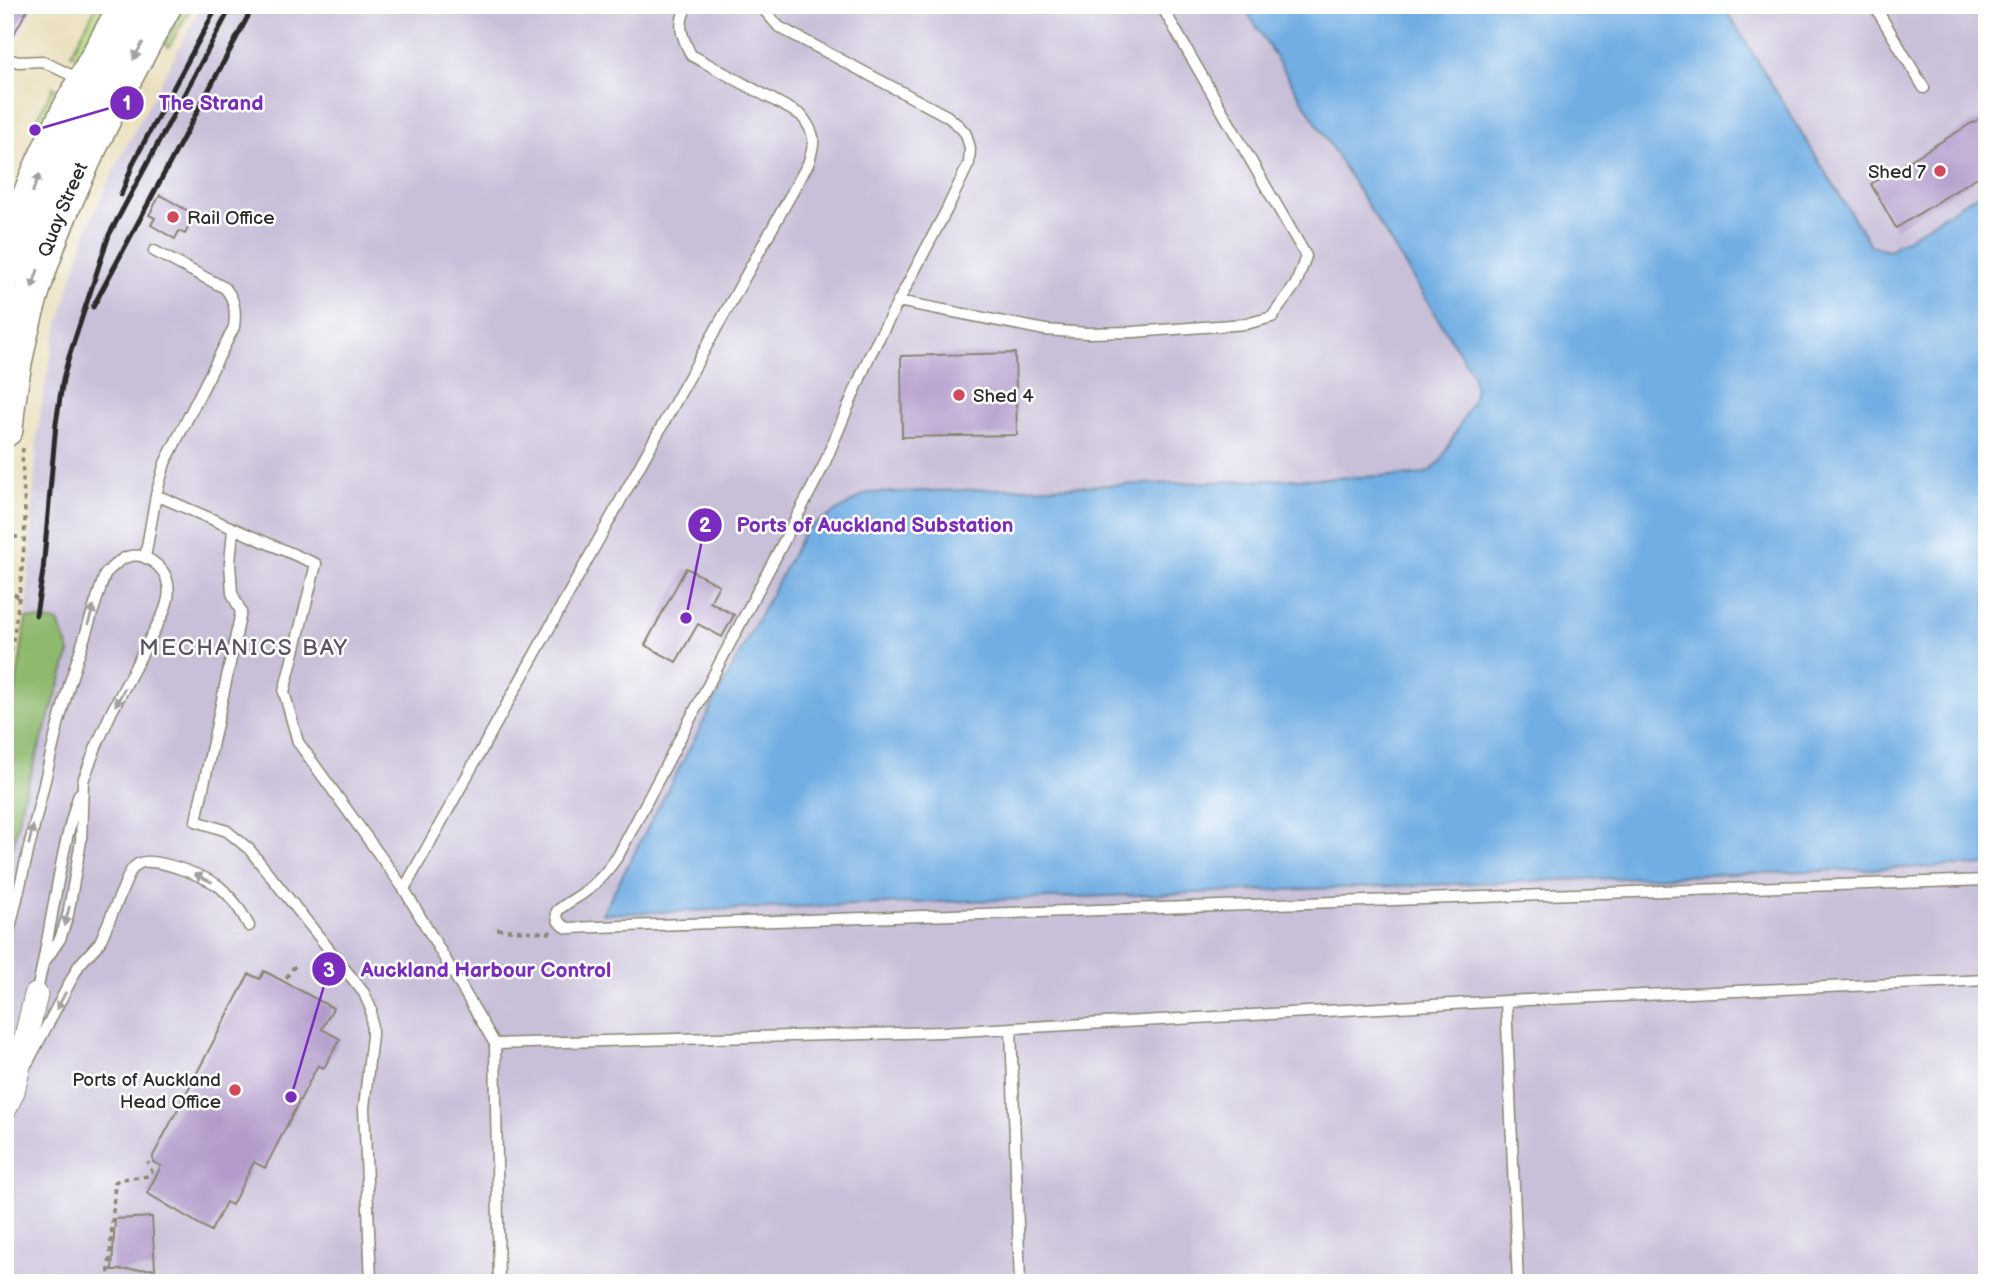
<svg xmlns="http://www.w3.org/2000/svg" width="1992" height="1288" font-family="'Balsamiq Sans',sans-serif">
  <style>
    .built { fill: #e7d2ef }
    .industrial { fill: #c8bfd8 }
    .green { fill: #b6d981; stroke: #708256; stroke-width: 2 }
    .forest { fill: #90b96f; stroke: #5e724d; stroke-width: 2 }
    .water { fill: #72aee3; stroke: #4e6c87; stroke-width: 2 }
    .building { fill: #b29bcb }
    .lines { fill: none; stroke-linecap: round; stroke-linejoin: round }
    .service-casing { stroke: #8a8472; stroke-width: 13 }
    .minor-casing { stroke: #8a8472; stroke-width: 25 }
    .primary-casing { stroke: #8a8472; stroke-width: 38 }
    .path { stroke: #8a8472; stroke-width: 3.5; stroke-dasharray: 5 5; stroke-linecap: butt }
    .service { stroke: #fff; stroke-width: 10 }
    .minor { stroke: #fff; stroke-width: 23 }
    .primary { stroke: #fff; stroke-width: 35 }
    .rail { stroke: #2b2b2b; stroke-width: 5 }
    .oneway { fill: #a0a0a0 }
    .poi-dot { fill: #d1495b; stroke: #fff; stroke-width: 2.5 }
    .labels { text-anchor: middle; stroke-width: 5; stroke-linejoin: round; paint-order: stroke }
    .poi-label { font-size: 19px; fill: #2b2b2b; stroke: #fff; text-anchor: end }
    .street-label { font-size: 19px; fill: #2b2b2b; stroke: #fff }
    .quarter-label { font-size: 23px; letter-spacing: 2px; fill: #5a5263; stroke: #fff }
    .leader { fill: none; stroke: #7b2cbf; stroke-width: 2.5 }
    .callout-dot { fill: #7b2cbf; stroke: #fff; stroke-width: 2.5 }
    .mark-label { font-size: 21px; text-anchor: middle; font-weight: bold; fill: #fff }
    .callout-label { font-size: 21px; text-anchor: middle; font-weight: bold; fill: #7b2cbf; stroke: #fff; stroke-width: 5; stroke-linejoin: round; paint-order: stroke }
  </style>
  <rect width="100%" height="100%" fill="#fff"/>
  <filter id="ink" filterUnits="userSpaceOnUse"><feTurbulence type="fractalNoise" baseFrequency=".0143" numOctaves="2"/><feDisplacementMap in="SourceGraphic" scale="14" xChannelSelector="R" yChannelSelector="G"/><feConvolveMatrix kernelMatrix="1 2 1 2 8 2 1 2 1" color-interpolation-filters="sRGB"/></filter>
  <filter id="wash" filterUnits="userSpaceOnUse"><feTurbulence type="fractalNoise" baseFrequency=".00686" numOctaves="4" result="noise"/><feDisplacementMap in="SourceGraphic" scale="28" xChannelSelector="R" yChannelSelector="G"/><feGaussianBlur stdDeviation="1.57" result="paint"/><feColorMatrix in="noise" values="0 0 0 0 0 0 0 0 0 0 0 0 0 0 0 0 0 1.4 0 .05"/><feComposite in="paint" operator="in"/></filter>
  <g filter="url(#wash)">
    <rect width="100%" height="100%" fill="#e9deba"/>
    <!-- built -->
    <path class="built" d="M5 5H35L10 53 19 57 10 86 5 85Z"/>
    <!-- industrial -->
    <path class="industrial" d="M202 5H1243L1472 373 1475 386 1473 400 1440 462 1430 471 1418 475 867 493 805 530 603 914 1987 865V1283H5V886L57 622 26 618 37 438 43 396 54 342 71 281 89 224 119 160Z
      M1723 5H1987V188L1889 250 1871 246Z"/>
    <!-- green -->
    <path class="green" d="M97 5H107L80 56 71 54Z
      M185 5H192L169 47 165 44Z
      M53 87 60 94 42 128 36 124V121Z"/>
    <!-- forest -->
    <path class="forest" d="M26 618 58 622 70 652 23 798 13 847 5 846V743L16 686Z"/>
    <!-- water -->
    <path class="water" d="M1243 5H1723L1871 246 1889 250 1987 188V865L602 914 805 530 867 493 1418 475 1430 471 1440 462 1473 400 1475 386 1472 373Z"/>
    <g id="blocks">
      <!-- building -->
      <path class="building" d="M5 5H30L5 50Z
        M1987 114V171L1896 228 1871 184Z
        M160 195 195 215 185 234 179 231 175 239 151 225 155 218 149 215Z
        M1015 353 1017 435 902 437 901 356Z
        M686 568 719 585 710 602 734 615 722 637 698 624 676 662 645 645Z
        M264 971 333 1008 322 1029 340 1039 324 1068 318 1065 265 1168 254 1162 232 1205 226 1202 211 1231 147 1193 161 1166 153 1162V1156L249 974 260 979Z
        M152 1217 155 1269 112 1270 115 1219Z"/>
    </g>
  </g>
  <g filter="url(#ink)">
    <use href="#blocks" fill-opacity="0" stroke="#8a8472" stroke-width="2"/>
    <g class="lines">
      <!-- service casing -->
      <g class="service-casing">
        <path id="service" d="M763 5 766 12 779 27 947 116 959 126 966 134 970 148 969 163 947 209 869 357 823 467 618 856C609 869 599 881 586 891 577 898 566 903 557 911 556 920 560 925 568 928L1987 880
          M1874 5 1924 88
          M5 58 18 62 42 61 79 79
          M898 301 1045 330 1087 333 1133 332 1246 324 1272 317 1296 284 1306 256 1161 5
          M156 495 316 564 284 692 298 742 404 889
          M233 529 230 563 232 593 241 612 196 821 227 831 249 849 364 993 371 1009 372 1035 364 1107 371 1283
          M145 558 156 495 165 463 234 327C236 311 235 300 225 288L154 251
          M5 949 58 725 70 682 105 574C111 568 118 560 127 557 144 551 166 567 168 585 170 595 167 603 164 612L111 713 96 747 83 781 81 841 68 915 60 939 43 964
          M36 995C52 928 58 859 79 794
          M1506 1001 1518 1283
          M1011 1028 1020 1283
          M495 1044 941 1032 1506 1001 1987 980
          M28 1062 79 965 100 942 130 872C133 869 134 866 138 864 152 855 207 877 220 887 233 898 241 910 249 926
          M5 1150H9
          M499 1283 495 1044 404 889 808 164C816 141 816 134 801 115L691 55C681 35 677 26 687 5"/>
      </g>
      <!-- minor casing -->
      <g class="minor-casing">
        <path id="minor" d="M5 1109 13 1091 36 995"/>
      </g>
      <!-- primary casing -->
      <g class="primary-casing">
        <g id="primary">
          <path d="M5 271C16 238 26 205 39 174 64 116 97 61 127 5"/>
          <path id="s1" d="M5 429C17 275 90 138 164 5"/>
        </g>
      </g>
      <!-- path -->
      <path class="path" d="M13 537H20
        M5 589 19 597
        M5 691C14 634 24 576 25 518 25 495 21 472 23 448
        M497 929 549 933 551 931
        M286 978 293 968 296 966
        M108 1283 115 1182 121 1179 149 1176 152 1172 148 1162"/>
      <!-- service -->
      <use href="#service" class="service"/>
      <!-- minor -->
      <use href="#minor" class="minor"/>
      <!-- primary -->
      <use href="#primary" class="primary"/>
      <!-- rail -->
      <path class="rail" d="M121 195 134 161 218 5
        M93 307 254 5
        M36 615 43 571 56 423 63 379 69 357 109 235 232 5"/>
    </g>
    <!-- one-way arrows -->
    <defs><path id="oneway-solid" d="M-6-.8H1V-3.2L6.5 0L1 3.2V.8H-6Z" transform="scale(1.75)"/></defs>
    <g class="oneway">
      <use href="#oneway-solid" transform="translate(138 51) rotate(119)"/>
      <use href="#oneway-solid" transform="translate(36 183) rotate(-69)"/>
      <use href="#oneway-solid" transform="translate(35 279) rotate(108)"/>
      <use href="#oneway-solid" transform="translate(91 615) rotate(-72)"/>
      <use href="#oneway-solid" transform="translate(120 697) rotate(118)"/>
      <use href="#oneway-solid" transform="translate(31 835) rotate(-77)"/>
      <use href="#oneway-solid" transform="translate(203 878) rotate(-155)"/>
      <use href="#oneway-solid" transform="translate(67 916) rotate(104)"/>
      <use href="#oneway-solid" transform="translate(61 1001) rotate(118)"/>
    </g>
  </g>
  <!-- markers -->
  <g class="poi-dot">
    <circle cx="1940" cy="171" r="7"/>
    <circle cx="173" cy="217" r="7"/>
    <circle cx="959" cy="395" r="7"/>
    <circle cx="235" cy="1090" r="7"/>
  </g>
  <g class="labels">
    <!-- poi labels -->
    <g class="poi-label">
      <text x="1926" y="178">Shed 7</text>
      <text x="187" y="224" text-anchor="start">Rail Office</text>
      <text x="973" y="402" text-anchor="start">Shed 4</text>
      <text x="221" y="1086">Ports of Auckland<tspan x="221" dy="22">Head Office</tspan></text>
    </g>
    <!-- street labels -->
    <g class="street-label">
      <text dy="7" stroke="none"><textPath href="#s1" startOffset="228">Quay Street</textPath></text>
    </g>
    <!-- quarter labels -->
    <g class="quarter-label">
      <text x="244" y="655">MECHANICS BAY</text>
    </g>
  </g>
  <!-- callouts -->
  <path class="leader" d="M35 130L127 103M686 618L705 525M291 1097L329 969"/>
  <g class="callout-dot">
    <circle cx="35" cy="130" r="7"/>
    <circle cx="686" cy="618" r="7"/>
    <circle cx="291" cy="1097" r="7"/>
    <circle cx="127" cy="103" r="18"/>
    <circle cx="705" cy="525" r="18"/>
    <circle cx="329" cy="969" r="18"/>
  </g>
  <g class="mark-label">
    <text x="127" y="110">1</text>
    <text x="705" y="532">2</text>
    <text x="329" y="977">3</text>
  </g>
  <g class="callout-label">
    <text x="211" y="110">The Strand</text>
    <text x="875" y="532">Ports of Auckland Substation</text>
    <text x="486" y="977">Auckland Harbour Control</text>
  </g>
  <!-- margin -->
  <rect width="1992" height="1288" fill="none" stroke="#fff" stroke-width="28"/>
</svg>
